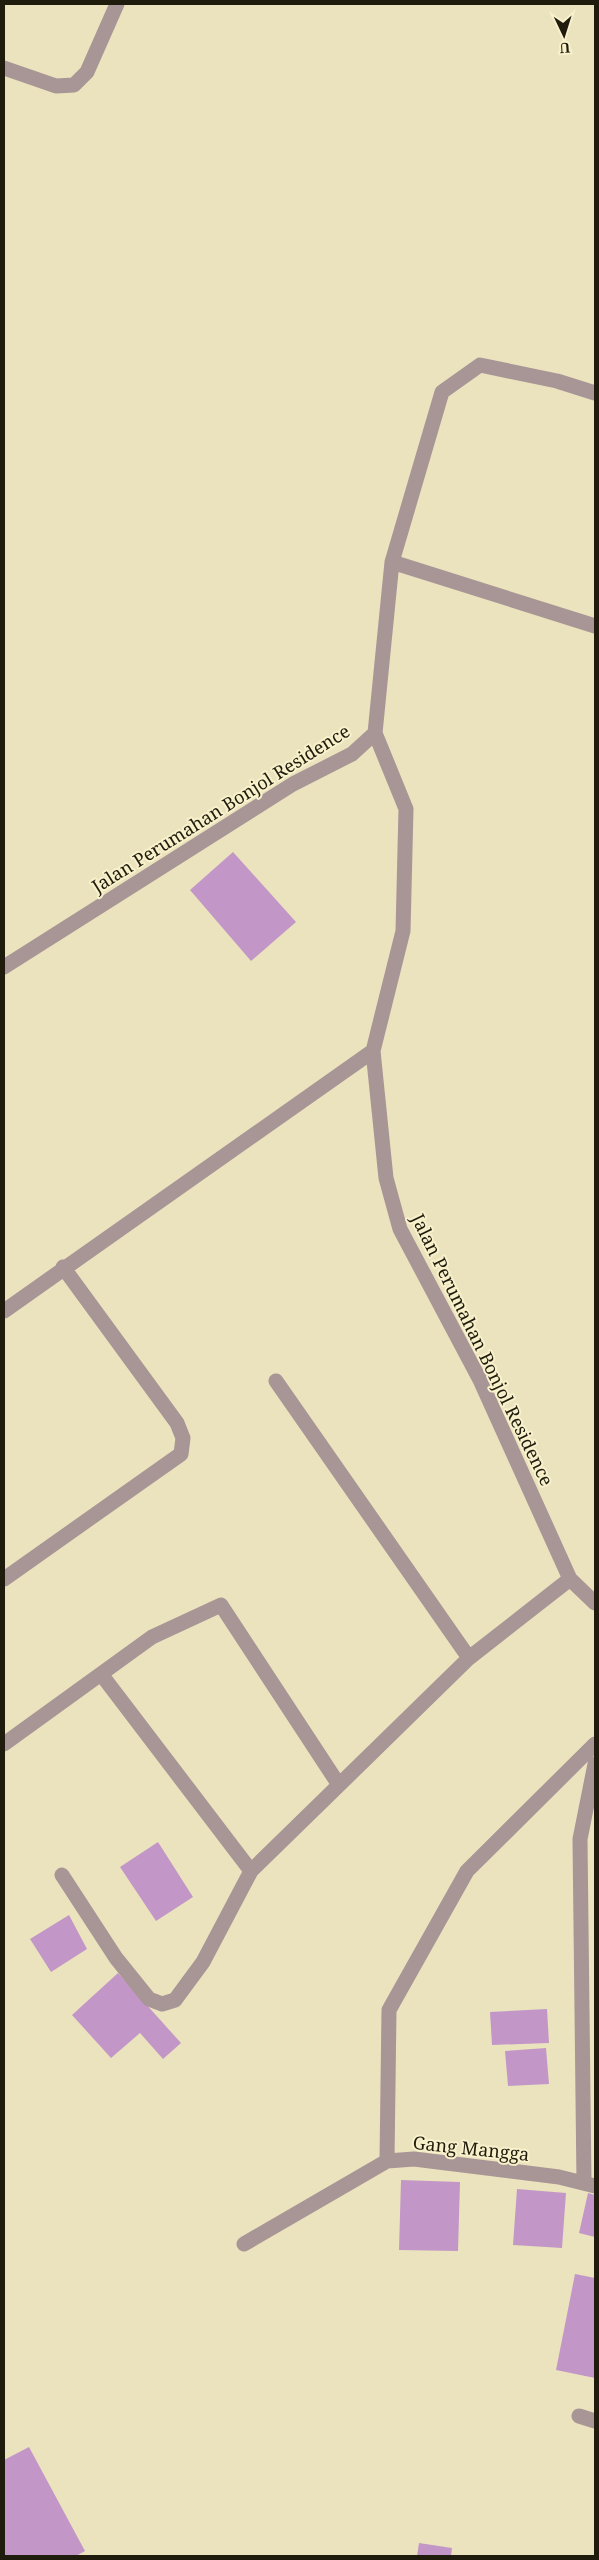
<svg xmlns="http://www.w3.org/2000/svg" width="599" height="2560" font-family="'Noto Serif',serif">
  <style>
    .building { fill: #c297c8 }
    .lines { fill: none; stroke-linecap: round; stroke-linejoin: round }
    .minor { stroke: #a89596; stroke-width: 15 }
    .labels { text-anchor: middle; stroke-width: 4; stroke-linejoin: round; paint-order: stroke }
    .street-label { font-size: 18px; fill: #1f1c0e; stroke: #f8f1cb }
  </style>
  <rect width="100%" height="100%" fill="#ebe3be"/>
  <!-- building -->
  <path class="building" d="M233 852 296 922 251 961 190 890Z
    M158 1842 193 1897 156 1921 120 1867Z
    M69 1915 87 1949 51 1972 30 1939Z
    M118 1973 181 2043 163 2059 140 2033 111 2058 72 2015Z
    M547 2009 549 2043 492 2045 490 2012Z
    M546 2048 549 2084 508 2086 505 2051Z
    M401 2180 460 2182 458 2251 399 2250Z
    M517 2189 566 2193 562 2248 513 2245Z
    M588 2193 595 2195V2237L579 2233Z
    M575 2274 595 2278V2378L556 2370Z
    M29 2447 85 2551 76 2556H4V2460Z
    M419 2543 452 2548 451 2556H417Z"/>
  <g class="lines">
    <!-- minor -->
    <path class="minor" d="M4 68 56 86 74 85 87 72 117 4
      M392 562 595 626
      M375 733 392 562 442 392 480 365 557 381 595 393
      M4 967 293 784 352 754 375 733 406 809 403 931 373 1051 386 1178 400 1229 480 1380 570 1579 595 1603
      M4 1311 373 1051
      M276 1381 469 1658
      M4 1579 181 1454 183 1438 177 1423 63 1267
      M101 1674 251 1871
      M4 1744 152 1637 221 1605 339 1785
      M62 1875 116 1958 149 1999 162 2004 175 2000 203 1962 251 1871 469 1658 570 1579
      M387 2161 389 2010 467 1871 595 1744
      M584 2183 580 1839 595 1764
      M244 2244 387 2161 414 2159 559 2177 595 2186
      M579 2416 595 2421"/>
  </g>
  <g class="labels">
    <!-- street labels -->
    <g class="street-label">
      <text transform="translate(221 809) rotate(-32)" y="6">Jalan Perumahan Bonjol Residence</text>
      <text transform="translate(482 1350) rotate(64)" y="6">Jalan Perumahan Bonjol Residence</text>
      <text transform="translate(471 2149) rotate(6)" y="6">Gang Mangga</text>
    </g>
  </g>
  <!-- border -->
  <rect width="599" height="2560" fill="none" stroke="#1f1c0e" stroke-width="10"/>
  <!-- north arrow -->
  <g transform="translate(564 35) rotate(176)" stroke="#f8f1cb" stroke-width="4" paint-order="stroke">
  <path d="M0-4L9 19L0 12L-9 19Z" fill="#1f1c0e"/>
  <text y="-8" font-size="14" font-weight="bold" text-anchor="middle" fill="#1f1c0e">U</text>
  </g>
</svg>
